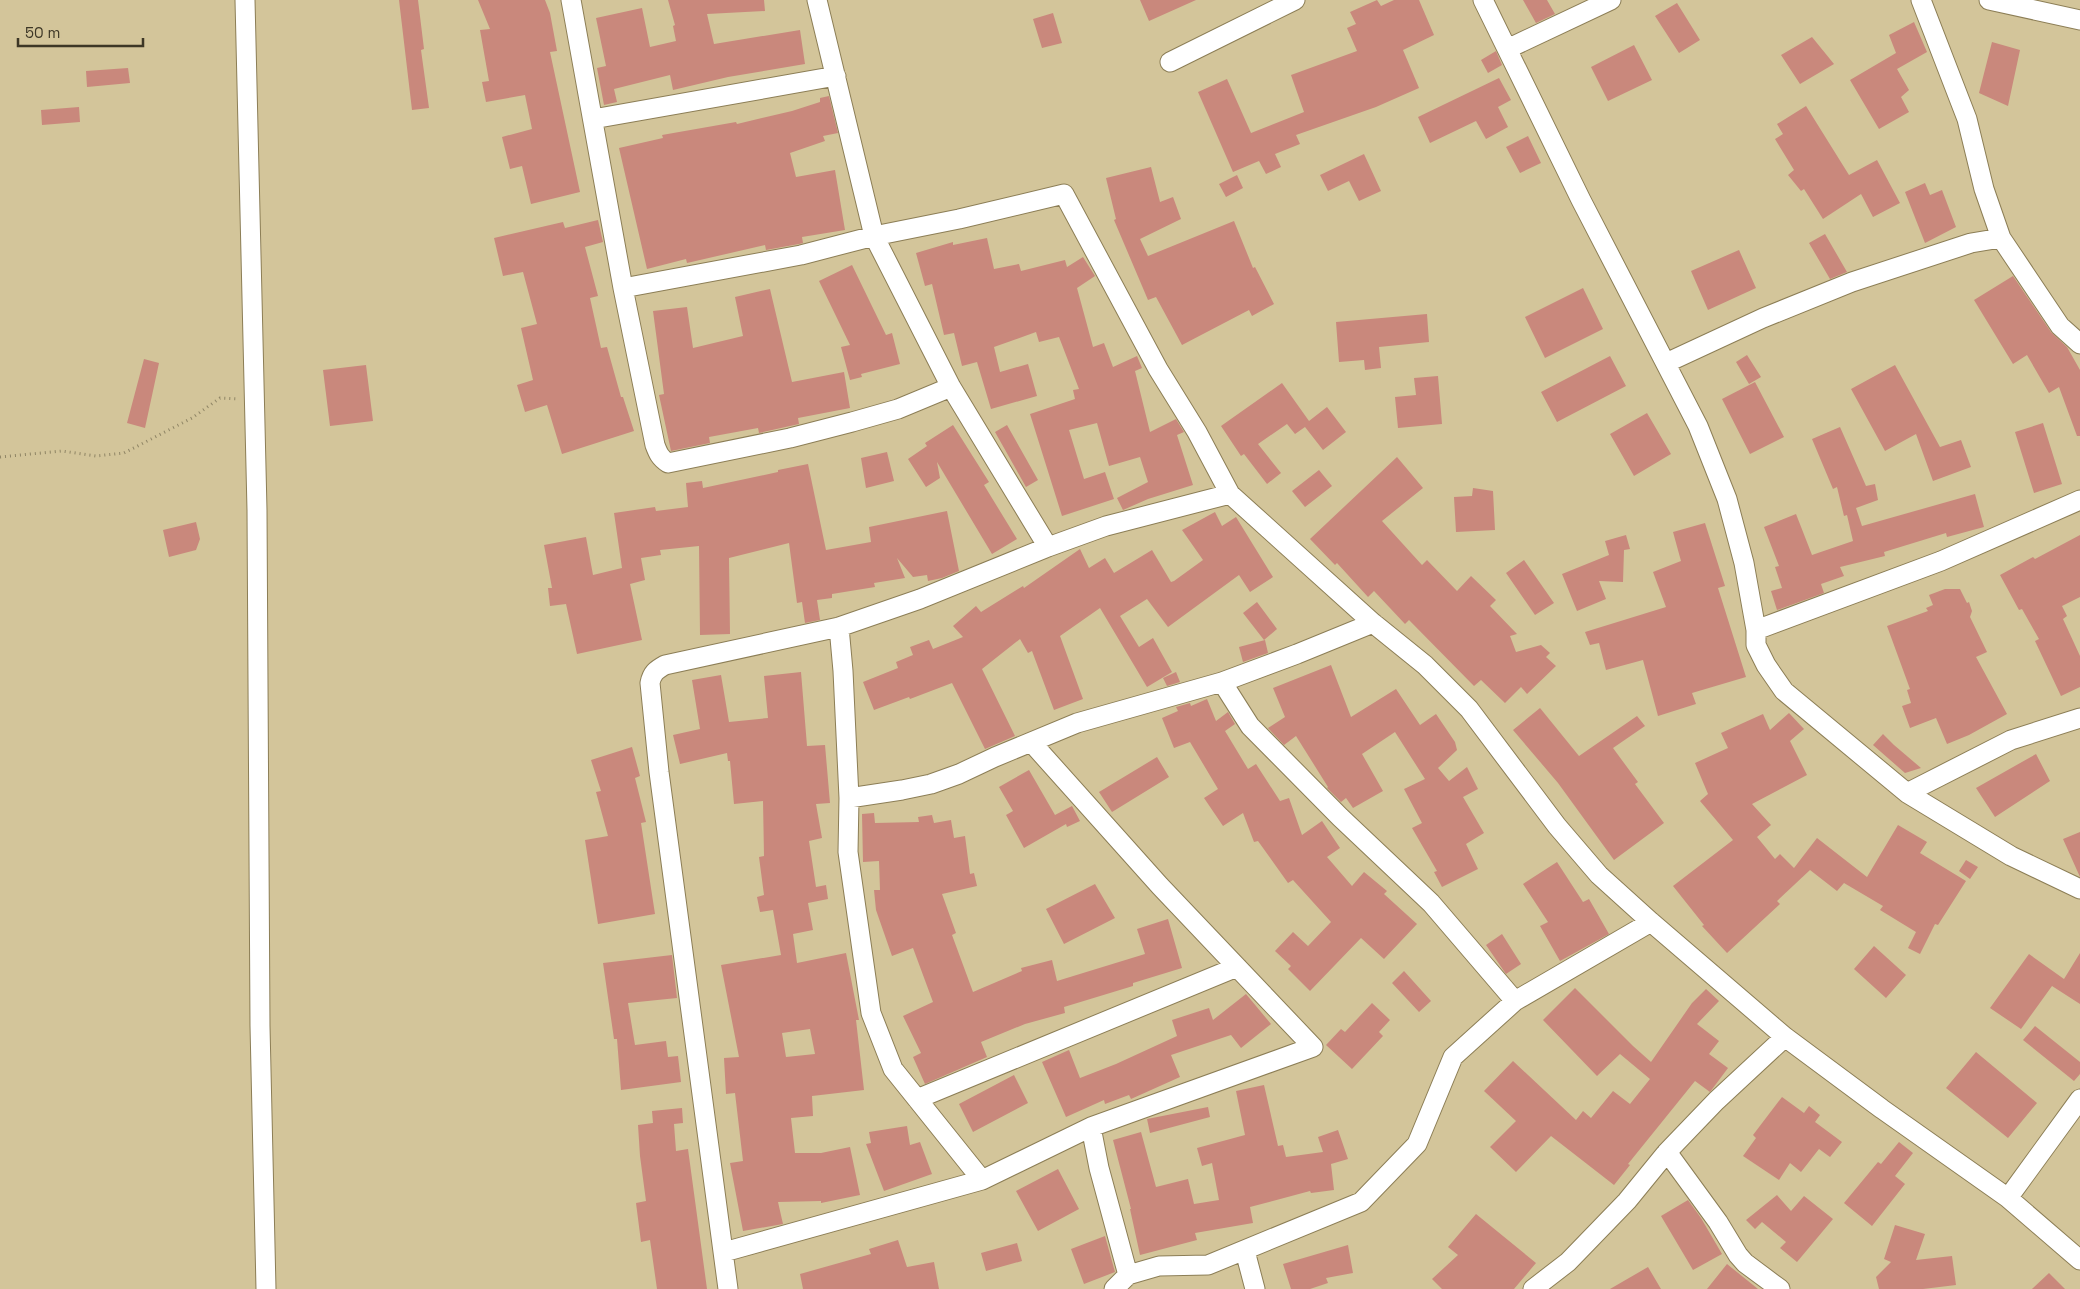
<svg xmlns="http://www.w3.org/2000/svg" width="2080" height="1289" font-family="'Space Grotesk',sans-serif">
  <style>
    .building { fill: #c9887c; fill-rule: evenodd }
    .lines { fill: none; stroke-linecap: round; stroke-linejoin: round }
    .minor-casing { stroke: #8c7e56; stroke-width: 21 }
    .path { stroke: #8f8565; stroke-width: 3; stroke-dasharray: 1 4; stroke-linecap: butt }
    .minor { stroke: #fff; stroke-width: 19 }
  </style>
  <rect width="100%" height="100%" fill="#d3c59a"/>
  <!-- building -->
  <path class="building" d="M399 0H418L424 49 421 50 429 108 412 110Z
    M478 0H545L550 13 557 51 550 52 580 192 531 204 522 166 510 169 502 137 532 129 525 95 486 102 482 82 489 81 480 30 490 29Z
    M668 0H764L765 11 707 14 714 44 800 30 805 64 728 77 673 90 670 75 614 89 617 102 604 105 597 68 606 66 596 18 642 8 650 47 676 41 673 26 675 25Z
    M1140 0H1196L1149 21Z
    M1377 0 1381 6 1394 0H1419L1434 35 1403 50 1419 88 1376 107 1296 135 1300 144 1275 154 1281 167 1266 174 1259 161 1233 172 1198 92 1227 79 1251 133 1304 112 1291 75 1357 51 1347 28 1356 24 1350 12Z
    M1523 0H1547L1555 14 1536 23Z
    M1677 3 1700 40 1679 53 1655 16Z
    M1053 13 1062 43 1042 48 1033 19Z
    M1914 22 1927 52 1897 69 1909 90 1901 97 1909 112 1879 129 1850 80 1896 53 1889 35Z
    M1812 37 1834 64 1800 84 1781 55Z
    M1992 42 2020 50 2008 106 1979 93Z
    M1634 45 1652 80 1608 101 1591 67Z
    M1496 51 1502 65 1488 73 1481 60Z
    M128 68 130 83 87 87 86 71Z
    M1499 78 1511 100 1498 107 1508 127 1486 139 1476 121 1430 143 1418 117Z
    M829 96 838 133 823 136 825 141 790 153 796 177 835 170 845 230 802 237 803 243 799 244 766 250 765 245 687 263 686 259 647 269 619 148 663 138 662 135 736 122 737 124 792 111 820 102V98Z
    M1806 106 1849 175 1877 160 1900 203 1873 217 1861 194 1823 219 1804 189 1801 191 1788 175 1794 170 1775 139 1783 134 1777 124Z
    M79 107 80 122 42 125 41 110Z
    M1528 136 1541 163 1520 173 1506 147Z
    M1364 154 1381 191 1359 201 1349 181 1328 191 1320 175Z
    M1151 167 1160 202 1173 197 1181 219 1140 239 1148 256 1234 221 1253 268 1255 267 1274 304 1252 316 1249 310 1182 345 1156 297 1148 300 1114 220 1116 219 1106 178Z
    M1237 175 1243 188 1226 197 1219 184Z
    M1925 183 1930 195 1942 190 1956 227 1925 243 1905 192Z
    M598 220 603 242 585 247 598 296 590 298 601 348 607 347 621 397H623L634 431 562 454 547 405 525 412 517 385 533 380 521 328 537 324 523 272 503 276 494 238 563 222 565 228Z
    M1825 234 1847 272 1830 279 1809 243Z
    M987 238 994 269 1019 264 1021 271 1065 260 1067 267 1083 257 1095 276 1077 288 1093 347 1104 343 1113 367 1137 356 1142 368 1135 371 1150 432 1176 419 1184 432 1177 435 1193 485 1148 499 1123 510 1117 498 1148 482 1140 457 1109 466 1097 423 1069 430 1084 479 1105 472 1114 499 1062 516 1030 414 1075 399 1073 390 1079 389 1059 337 1039 342 1036 332 994 347 1000 372 1028 364 1037 396 991 409 977 362 962 366 954 333 944 335 932 284 925 286 916 253 953 242V245Z
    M1739 250 1756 288 1708 310 1691 271Z
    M852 265 886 335 892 333 900 364 861 374 862 377 850 380 841 347 850 345 819 281Z
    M2013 276 2051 332 2067 347 2080 370V436H2077L2059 387 2049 393 2027 355 2013 364 1974 300Z
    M1583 288 1603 329 1545 358 1525 317Z
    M770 289 792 382 844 372 850 408 798 418 799 424 759 433 758 428 709 437 710 443 671 451 659 395 664 394 653 311 687 307 693 348 743 336 735 297Z
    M1427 314 1429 342 1379 347 1381 368 1365 370 1364 360 1339 362 1336 322Z
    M1747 355 1761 377 1749 384 1736 362Z
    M1610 356 1626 386 1557 422 1541 392Z
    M144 359 159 363 145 428 127 423Z
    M366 365 373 421 330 426 323 370Z
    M1895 365 1940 447 1961 440 1971 467 1933 481 1916 434 1885 451 1851 389Z
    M1438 376 1442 424 1398 428 1395 397 1416 395 1414 378Z
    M1755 382 1784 437 1750 454 1722 399Z
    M1282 383 1309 421 1327 407 1346 432 1323 450 1305 427 1295 434 1287 424 1258 444 1281 473 1267 484 1244 454 1241 456 1221 426Z
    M1647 413 1671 454 1634 476 1610 434Z
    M2043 423 2062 484 2034 493 2015 432Z
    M953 425 989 482 984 485 1017 539 992 554 937 462 940 478 926 487 908 459 927 446 925 443Z
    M1007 425 1038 480 1026 487 995 432Z
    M1840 427 1866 486 1875 484 1878 500 1856 508 1862 526 1975 494 1984 527 1947 537 1946 533 1884 552 1885 556 1840 567 1844 576 1821 584 1824 593 1777 610 1771 591 1782 588 1775 567 1779 566 1764 527 1796 514 1812 555 1853 541 1847 515 1844 516 1837 487 1833 489 1812 439Z
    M887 452 894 481 866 488 861 458Z
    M1397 457 1423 488 1382 521 1422 565 1427 560 1457 591 1471 576 1496 600 1490 606 1517 634 1510 636 1516 652 1541 645 1550 653 1546 657 1556 666 1527 694 1521 687 1505 703 1481 680 1474 686 1409 620 1405 624 1374 591 1368 597 1337 563 1335 565 1310 539Z
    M808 464 826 550 871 542 869 527 947 511 959 571 942 578 928 581 927 575 913 577 897 558 905 578 874 583 875 587 832 594V598L817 600 820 620 805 623 802 602 797 603 789 543 729 558 730 634 700 635 699 546 660 550 661 555 641 558 645 580 630 584 642 640 577 654 566 604 550 606 548 588H552L544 545 586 537 593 575 622 568 614 513 655 507 656 511 688 507 686 483 702 481 703 488 778 472V470Z
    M1319 470 1332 486 1305 507 1292 491Z
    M1473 488 1493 491 1495 530 1456 532 1454 497 1472 496Z
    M1215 512 1222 526 1236 517 1273 577 1250 592 1239 575 1168 627 1147 599 1120 616 1139 647 1153 638 1172 672 1147 687 1100 608 1060 636 1083 699 1054 710 1032 651 1028 653 1020 639 982 669 1015 736 985 749 952 683 910 699 909 697 874 710 863 682 898 668 896 662 913 655 910 647 929 640 933 649 963 637 953 626 976 606 981 612 1023 586 1024 588 1080 549 1089 568 1105 558 1114 573 1152 550 1171 582 1174 581 1203 560 1182 530Z
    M196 522 200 539 196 550 169 557 163 530Z
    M1705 523 1725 586 1718 588 1746 677 1692 693 1696 704 1658 716 1643 660 1606 670 1599 643 1590 645 1585 632 1666 607 1653 572 1681 561 1673 532Z
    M1626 535 1630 549 1624 550 1623 582 1599 581 1606 599 1577 611 1562 574 1609 555 1605 541Z
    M2080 535V597L2062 606 2067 616 2063 619 2080 656V687L2061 696 2035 641 2039 639 2022 609 2019 610 2000 575 2033 557 2035 559Z
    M1524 560 1554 603 1535 615 1506 573Z
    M1945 589H1960L1967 603 1969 602 1972 611 1970 617 1987 652 1976 657 2007 714 1969 735 1947 744 1936 718 1910 728 1902 706 1911 703 1907 690 1910 689 1887 626 1928 611 1926 608 1933 605 1929 595Z
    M1257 602 1277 629 1264 640 1243 613Z
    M1265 640 1268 653 1243 662 1239 647Z
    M1331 665 1351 717 1396 689 1420 725 1436 714 1455 742 1457 750 1438 768 1449 781 1467 767 1478 789 1463 797 1484 833 1466 844 1478 869 1442 887 1434 872 1437 871 1412 828 1422 823 1404 789 1425 779 1395 732 1362 754 1383 791 1353 808 1346 798 1341 802 1327 788 1328 787 1296 736 1284 745 1268 728 1285 717 1273 688Z
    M801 672 807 746 825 745 830 803 816 804 822 838 809 841 816 887 826 885 828 899 808 903 813 930 793 934 797 963 846 953 859 1020H856L864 1090 812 1096 813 1116 791 1118 795 1153H821L850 1147 860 1195 821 1203V1201L778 1202 783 1224 743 1231 730 1163 743 1161 735 1093 726 1094 724 1058 739 1057 721 965 781 955 773 910 760 912 757 897 764 895 759 857 764 856 763 801 734 804 730 761H728L727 753 680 764 673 735 700 729 692 680 721 675 729 722 768 718 764 676ZM810 1029 815 1054 786 1057 782 1033Z
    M1176 672 1180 682 1167 686 1163 678Z
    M1207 699 1216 721 1228 712 1235 724 1225 731 1248 769 1256 764 1280 801 1289 798 1302 835 1322 821 1340 848 1327 857 1352 886 1364 872 1387 891 1384 894 1417 924 1384 959 1361 938 1310 991 1288 969 1291 966 1275 951 1293 932 1308 946 1331 922 1293 880 1288 883 1258 841 1254 842 1243 813 1223 826 1204 798 1218 789 1190 742 1174 748 1162 718 1178 711 1176 707 1190 703 1191 706Z
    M1540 708 1579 756 1637 716 1645 726 1613 748 1638 782 1635 784 1664 823 1614 860 1558 783 1513 730Z
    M1789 713 1804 729 1790 741 1807 775 1752 804 1771 825 1757 837 1775 859 1780 854 1794 868 1817 838 1867 877 1898 825 1927 842 1920 853 1966 881 1938 925 1935 924 1920 954 1908 948 1916 932 1880 910 1883 906 1844 883 1837 891 1810 870 1777 901 1780 904 1727 953 1702 926 1704 925 1673 886 1733 840 1700 801 1708 794 1695 763 1728 748 1721 733 1763 714 1770 730Z
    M1883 734 1894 745 1921 768 1905 773 1873 745Z
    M632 747 640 776 635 778 646 822 641 823 655 914 598 924 585 840 608 836 596 792 601 791 591 760Z
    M2036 754 2050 781 1995 817 1976 788Z
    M1157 757 1169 777 1112 812 1099 792Z
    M1029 770 1055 815 1072 806 1080 821 1067 827 1066 824 1024 848 1006 815 1013 811 999 787Z
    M874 813 875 823 919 822 918 817 932 815 934 823 951 820 954 838 965 836 970 874 974 873 977 886 942 894 956 933 952 935 973 992 1022 971 1021 968 1052 960 1057 981 1145 954 1137 929 1168 919 1182 968 1133 983V986L1064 1007 1065 1013 1025 1024 981 1042 987 1057 925 1084 913 1057 921 1053 903 1016 933 1002 913 948 892 956 876 910 874 890H880L879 861 863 862 862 814Z
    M2080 832V877L2063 839Z
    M1966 860 1978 867 1970 879 1959 871Z
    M1557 862 1583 902 1589 899 1609 934 1560 961 1540 926 1548 922 1523 884Z
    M1095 884 1115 918 1064 944 1046 909Z
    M1502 934 1521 964 1506 974 1486 945Z
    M1874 946 1906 975 1886 998 1854 969Z
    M2080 953V1004L2052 986 2021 1029 1990 1008 2029 954 2064 979Z
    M672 955 677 998 628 1003 635 1045 666 1041 668 1057 678 1056 681 1082 621 1090 617 1039H614L603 963Z
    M1404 971 1431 1001 1419 1012 1392 983Z
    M1575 988 1633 1046 1651 1062 1692 1003 1706 989 1719 1001 1697 1024 1719 1041 1709 1054 1728 1068 1710 1092 1695 1081 1628 1164 1630 1165 1614 1185 1551 1136 1516 1172 1490 1147 1516 1121 1484 1091 1513 1061 1576 1120 1583 1111 1591 1118 1613 1091 1630 1104 1650 1079 1620 1054 1597 1076 1543 1020Z
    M1246 994 1271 1024 1241 1048 1231 1035 1171 1055 1180 1077 1131 1099 1129 1095 1105 1104 1104 1100 1066 1117 1042 1062 1069 1050 1080 1078 1116 1064 1177 1036 1172 1020 1209 1008 1213 1020Z
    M1372 1003 1390 1020 1379 1032 1383 1036 1352 1069 1326 1045 1341 1029 1345 1032Z
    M2035 1026 2080 1062V1074L2074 1081 2023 1040Z
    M1976 1052 2037 1103 2008 1138 1946 1088Z
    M1014 1075 1028 1103 973 1132 959 1104Z
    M1264 1085 1278 1146 1283 1145 1286 1157 1323 1152 1318 1137 1338 1130 1348 1159 1331 1164 1334 1190 1311 1193 1310 1191 1250 1207 1253 1223 1195 1233 1197 1240 1140 1255 1130 1209H1131L1113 1140 1141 1132 1156 1187 1188 1179 1194 1204 1219 1200 1212 1163 1202 1166 1197 1148 1245 1135 1236 1091Z
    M1782 1097 1804 1113 1809 1106 1820 1115 1815 1122 1842 1142 1830 1157 1819 1149 1801 1172 1790 1163 1779 1180 1743 1156 1756 1138 1753 1135Z
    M1208 1107 1210 1117 1150 1133 1147 1119Z
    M682 1108 683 1123 674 1124 676 1151 688 1149 707 1289H657L650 1240 641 1242 636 1203 646 1201 640 1156 638 1125 653 1123 652 1111Z
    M907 1126 910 1145 920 1142 932 1174 884 1191 866 1144 871 1143 869 1132Z
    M1899 1142 1913 1153 1895 1176 1905 1184 1872 1226 1844 1203 1878 1162 1881 1164Z
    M1058 1169 1079 1209 1038 1231 1016 1191Z
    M1777 1195 1791 1211 1804 1196 1833 1219 1797 1262 1780 1248 1786 1242 1762 1222 1755 1229 1746 1220Z
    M1688 1200 1701 1218 1722 1254 1693 1270 1661 1216Z
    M1476 1214 1536 1263 1514 1289H1442L1432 1279 1458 1255 1448 1247Z
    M1895 1225 1925 1234 1916 1260 1952 1256 1956 1285 1923 1289H1879L1876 1277 1891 1262 1884 1259Z
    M1105 1236 1115 1272 1084 1284 1071 1249Z
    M898 1240 907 1267 934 1262 939 1289H803L800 1274 871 1254 869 1249Z
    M1017 1243 1022 1261 986 1271 981 1253Z
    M1348 1245 1353 1273 1326 1278 1328 1283 1310 1289H1291L1283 1264Z
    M1727 1264 1758 1289H1707Z
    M1648 1267 1661 1289H1610Z
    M2049 1273 2065 1289H2032Z"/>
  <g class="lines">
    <!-- minor casing -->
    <g class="minor-casing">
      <path id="minor" d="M245 0 257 510 260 1026 266 1289
        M571 0 623 288 655 445C658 453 660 458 668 463L790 438 852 422 898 409 951 387
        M817 0 874 236 951 387 1048 547
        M1483 0 1581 200 1698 426 1727 499 1744 563 1756 630V645L1766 665 1784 691 1907 793 2011 856 2080 889
        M1921 0 1967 119 1984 189 2001 238 2060 326 2080 344
        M1989 0 2080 20
        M1507 49 1611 0
        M1170 62 1295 0
        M593 119 836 76
        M623 288 801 255 874 236 959 219 1064 194 1158 369 1197 432 1230 494 1373 623 1425 665 1469 709 1557 826 1599 875 1651 922 1785 1037 1882 1109 2008 1198 2080 1260
        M1666 363 1763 318 1852 282 1971 243 2001 238
        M839 627 843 671 849 798 848 852 871 1013 893 1069 982 1180
        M1756 630 1941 561 2080 500
        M1222 682 1250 726 1340 817 1431 903 1515 1001
        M1907 793 2011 740 2080 718
        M849 798 902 790 931 784 959 774 995 757 1077 723 1222 682 1297 654 1373 623
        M917 1099 1237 967
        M1091 1127 1099 1168 1128 1275
        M1667 1152 1718 1222 1738 1255 1745 1263 1780 1289
        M2008 1198 2080 1099
        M1245 1251 1255 1289
        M724 1252 982 1180 1091 1127 1313 1047 1160 886 1032 743
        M728 1289 659 772 650 683C652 673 656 670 665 665L839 627 920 599 1048 547 1106 526 1230 494
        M1114 1289 1128 1275 1159 1266 1208 1265 1361 1202 1417 1144 1453 1057 1515 1001 1651 922
        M1533 1289 1568 1262 1627 1201 1667 1152 1716 1101 1785 1037"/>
    </g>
    <!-- path -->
    <path class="path" d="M0 457 62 451 96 456 124 453 192 418 220 398 238 399"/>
    <!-- minor -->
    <use href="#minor" class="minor"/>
  </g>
  <!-- scale -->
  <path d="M18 38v8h125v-8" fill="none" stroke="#3d3726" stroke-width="2.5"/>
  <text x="25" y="38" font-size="15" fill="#3d3726" stroke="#d3c59a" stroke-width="4" paint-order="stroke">50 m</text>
</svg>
